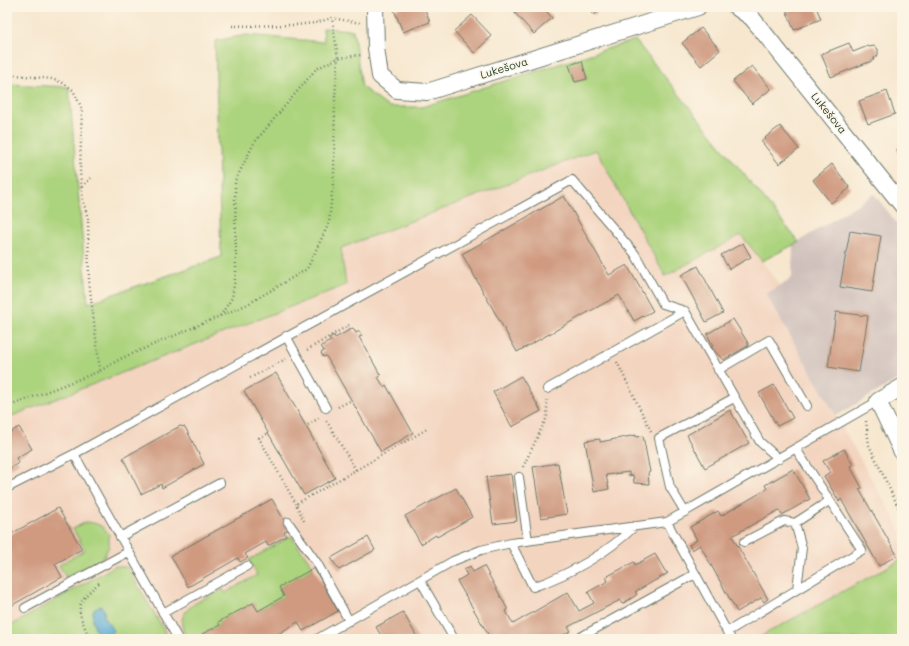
<svg xmlns="http://www.w3.org/2000/svg" width="909" height="646" font-family="Mali,sans-serif">
  <style>
    .built { fill: #f3d4bf }
    .industrial { fill: #cfc0bb }
    .green { fill: #acd37d; stroke: #668858; fill-rule: evenodd }
    .water { fill: #58aad3; stroke: #3c7484 }
    .building { fill: #cf9a80 }
    .lines { fill: none; stroke-linecap: round; stroke-linejoin: round }
    .service-casing { stroke: #6b786a; stroke-width: 10 }
    .minor-casing { stroke: #6b786a; stroke-width: 18 }
    .path { stroke: #6b786a; stroke-width: 2.5; stroke-dasharray: 1 3; stroke-linecap: butt }
    .service { stroke: #fff; stroke-width: 8 }
    .minor { stroke: #fff; stroke-width: 16 }
    .labels { text-anchor: middle; stroke-width: 3.5; stroke-linejoin: round; paint-order: stroke }
    .street-label { font-size: 11px; fill: #1f3d34; stroke: #fcf5e5 }
  </style>
  <rect width="100%" height="100%" fill="#fcf5e5"/>
  <filter id="ink" filterUnits="userSpaceOnUse"><feTurbulence type="fractalNoise" baseFrequency=".025" numOctaves="2"/><feDisplacementMap in="SourceGraphic" scale="8" xChannelSelector="R" yChannelSelector="G"/><feConvolveMatrix kernelMatrix="1 2 1 2 8 2 1 2 1" color-interpolation-filters="sRGB"/></filter>
  <filter id="wash" filterUnits="userSpaceOnUse"><feTurbulence type="fractalNoise" baseFrequency=".012" numOctaves="4" result="noise"/><feDisplacementMap in="SourceGraphic" scale="16" xChannelSelector="R" yChannelSelector="G"/><feGaussianBlur stdDeviation="0.9" result="paint"/><feColorMatrix in="noise" values="0 0 0 0 0 0 0 0 0 0 0 0 0 0 0 0 0 1.4 0 .05"/><feComposite in="paint" operator="in"/></filter>
  <g filter="url(#wash)">
    <rect width="100%" height="100%" fill="#f7e7cf"/>
    <!-- built -->
    <path class="built" d="M596 150 665 276 741 235 780 285 766 294 902 532V639H7V418L346 285 341 248Z"/>
    <!-- industrial -->
    <path class="industrial" d="M874 194 902 230V377L836 416 766 294 792 278 793 245Z"/>
    <!-- green -->
    <path class="green" d="M323 28 353 30 362 87 388 107H422L635 40 799 242 762 261 741 235 665 276 596 150 341 248 346 285 7 418V84L69 87 88 303 221 257 215 41 246 35 324 42ZM582 62 587 79 575 82 569 65Z
      M86 522C97 523 102 525 109 534V546L104 557 66 578 59 565 85 550 73 529Z
      M291 536 314 568 280 587 284 596 258 611 253 603 219 622 220 625 203 634 205 639H187C169 609 201 601 223 589L225 593 257 575 249 560Z
      M902 559V639H756Z
      M115 566 127 567 169 639H105L113 631 104 616V609H94C90 618 95 633 103 639H13L7 632V628Z"/>
    <!-- water -->
    <path class="water" d="M101 606 104 609V616L113 631 105 639C95 635 90 618 94 609Z"/>
    <g id="blocks">
      <!-- building -->
      <path class="building" d="M401 7H424L430 22 403 32 394 10Z
        M520 7H543L552 18 534 34 514 12Z
        M587 7H603L594 15Z
        M785 7H816L821 19 794 30Z
        M472 15 492 36 474 53 454 31Z
        M701 28 720 50 701 66 682 43Z
        M849 43 853 52 868 46 869 47 874 46 878 49V55L873 59 874 60 831 77 821 54Z
        M582 61 587 79 575 82 569 65Z
        M752 66 771 89 752 104 733 81Z
        M887 91 895 114 868 124 859 101Z
        M780 126 799 149 779 164 761 141Z
        M902 148V162L897 149Z
        M832 164 850 188 831 203 813 180Z
        M564 196 609 275 627 265 653 311 634 321 619 295 517 352 462 254Z
        M850 231 881 236 872 292 840 287Z
        M743 243 751 257 729 269 721 255Z
        M698 266 723 313 706 322 681 275Z
        M836 312 868 316 859 372 828 367Z
        M733 319 748 343V346L723 360 711 347 713 346 707 334Z
        M353 328 356 333 359 331 362 336 359 337 381 376 378 377 384 387 386 385 413 433 381 452 326 356 323 357 321 353 324 351 321 346 331 341 329 338 334 335 335 338Z
        M276 373 335 478 304 495 244 391Z
        M521 376 541 411 512 427 493 392Z
        M774 385 793 418 777 426 759 393Z
        M730 410 749 443 705 468 687 435Z
        M180 426 185 427 204 464 162 488 161 484 141 494 123 458Z
        M19 427 32 449 16 458 19 463 7 470V434Z
        M636 435V437L643 436 650 472 648 473 649 484 634 483 633 475 629 476V472L606 475 609 489 594 492 585 441 600 439V442Z
        M844 449 853 465 850 466 862 488 859 489 897 555 879 566 841 499 839 501 824 476 830 472 823 461Z
        M558 463 567 514 541 518 533 467Z
        M793 469 810 499 782 515 779 510 732 536 768 599 764 602 761 598 737 612 700 545 692 550 689 545 697 540 690 527 718 511 721 516 767 489 765 485Z
        M511 474 517 521 493 524 486 477Z
        M456 488 472 517 437 537 436 535 421 544 405 516Z
        M272 499 289 529 284 532 286 536 268 546 266 542 245 554 248 558 240 562 238 558 188 587 171 556Z
        M58 508 82 549 55 564 62 577 7 608V536Z
        M368 537 375 550 339 570 331 558Z
        M655 554 665 571 668 573 635 592 637 594 635 596 622 604 620 600 568 627 571 631 556 639H479L488 634 457 581 467 575 464 570 470 566 473 572 484 566 508 610 506 611 513 624 568 592 579 611 594 603 588 592 608 581 606 577 634 562 635 565Z
        M314 568 338 611 303 631 298 622 273 637 274 639H205L202 634 220 625 218 622 253 603 258 611 284 596 279 587Z
        M403 612 418 639H383L376 627Z"/>
    </g>
  </g>
  <g filter="url(#ink)">
    <use href="#blocks" fill-opacity="0" stroke="#6b786a" stroke-width="1"/>
    <g class="lines">
      <!-- service casing -->
      <g class="service-casing">
        <path id="service" d="M286 336 326 408
          M718 370 769 340 807 406
          M547 389 685 311
          M74 454 178 639
          M519 477 528 541
          M7 488 74 454 572 180 635 254 663 304 685 311 760 442 779 459
          M685 512 670 487 659 438 734 398
          M288 522 317 563 349 621
          M667 522 731 639
          M120 537 220 483
          M744 542 784 521 795 523
          M511 543 533 587C570 574 607 553 635 526
          M420 580 454 639
          M797 589 802 548 795 523 829 501
          M25 608 128 552
          M163 613 247 566
          M727 632 862 550 796 449
          M317 639 453 561 481 550 511 543 667 522 878 401
          M577 639 695 574"/>
      </g>
      <!-- minor casing -->
      <g class="minor-casing">
        <path id="minor" d="M375 7 376 48 380 76 397 90 427 92 698 7
          M736 7 752 18 902 205
          M902 387 878 401 902 452"/>
      </g>
      <!-- path -->
      <path class="path" d="M232 26 295 25 315 23 332 18 360 23
        M7 74 52 79 63 83 73 90 82 109 80 172 83 200 88 219 89 281 100 371
        M82 187 91 178
        M220 316 232 298 236 272 235 181 254 143 316 69 338 58 361 55
        M307 350 349 325
        M617 362 651 431
        M250 378 286 359
        M7 407 100 371 120 359 248 304 307 269 329 223 334 173 335 97 338 58 332 18
        M338 407 350 401
        M866 421 869 445 902 515
        M308 425 319 418
        M267 434 259 438 296 504
        M523 467 547 417V400
        M356 470 427 429
        M304 521 296 504 356 470 326 420
        M90 639C77 610 73 605 99 583"/>
      <!-- service -->
      <use href="#service" class="service"/>
      <!-- minor -->
      <use href="#minor" class="minor"/>
    </g>
  </g>
  <g class="labels">
    <!-- street labels -->
    <g class="street-label">
      <text transform="translate(504 68) rotate(-17)" y="4">Lukešova</text>
      <text transform="translate(829 113) rotate(51)" y="4">Lukešova</text>
    </g>
  </g>
  <!-- margin -->
  <rect width="909" height="646" fill="none" stroke="#fcf5e5" stroke-width="24"/>
</svg>
